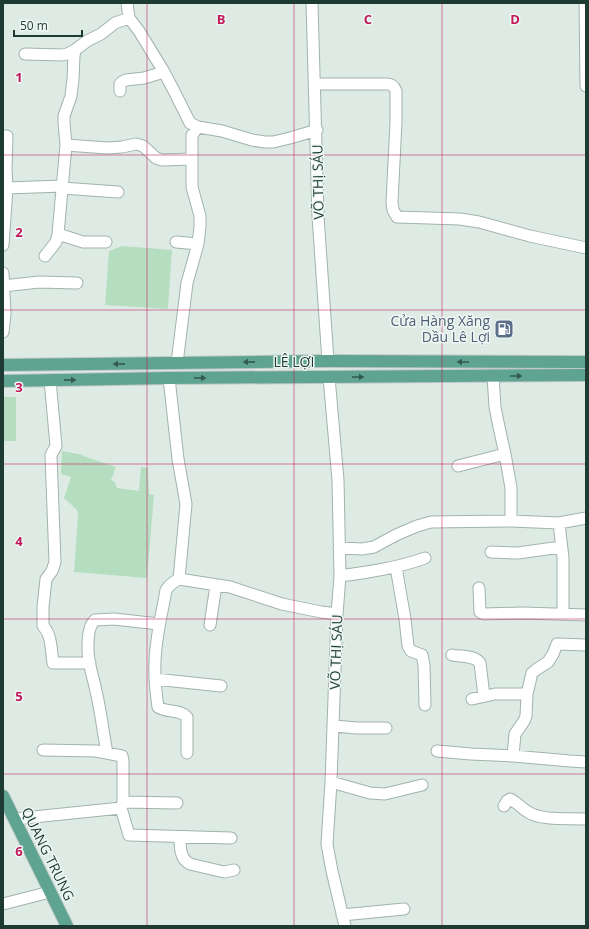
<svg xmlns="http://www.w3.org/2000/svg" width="589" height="929" font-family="'Open Sans',sans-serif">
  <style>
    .green { fill: #b5dec0 }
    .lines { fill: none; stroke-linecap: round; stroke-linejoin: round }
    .minor-casing { stroke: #a1b3ac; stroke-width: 13 }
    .major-casing { stroke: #c0c8c6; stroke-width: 14 }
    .minor { stroke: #fff; stroke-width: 11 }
    .major { stroke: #5fa391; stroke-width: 12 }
    .oneway { fill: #325a4f }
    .grid { fill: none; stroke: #c2185b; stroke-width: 1; stroke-opacity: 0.55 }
    .labels { text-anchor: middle; stroke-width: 3; stroke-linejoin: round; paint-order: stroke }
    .street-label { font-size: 14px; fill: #1e3b33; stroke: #eef7f3 }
    .service-label { font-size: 14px; fill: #4e5e75; stroke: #eef7f3; text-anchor: end }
    .grid-label { font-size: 13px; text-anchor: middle; font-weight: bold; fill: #c2185b; stroke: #eef7f3; stroke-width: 3; stroke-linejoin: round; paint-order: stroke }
  </style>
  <rect width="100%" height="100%" fill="#deebe5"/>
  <!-- green -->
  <path class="green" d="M122 246 172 250 168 309 105 305 109 251Z
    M3 397H16V441H3Z
    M62 451 83 455V456L116 467 111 480 115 482 117 488 139 491 141 467 148 468 149 494 154 495 147 578 74 572 78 515 77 510 64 498 71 477 61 474Z"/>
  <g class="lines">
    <!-- minor casing -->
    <g class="minor-casing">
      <path id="minor" d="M127 3 129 18 139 31 164 72 174 91 190 123 198 127 222 131 252 140 265 142H273L290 138 317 130
        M312 3 318 216 328 361
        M585 3 586 86
        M25 54 62 55 67 54 75 50
        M315 84H387C392 84 394 86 396 91V122L392 202 393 210 397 217 460 219 479 222 530 236 586 248
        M120 91V84L122 82 126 80 144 78 164 72
        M3 136H7L6 169 7 188 3 245
        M66 145 107 148 122 147 136 144 143 146 156 158 162 160 192 159
        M7 188 62 186
        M62 188 118 192
        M58 234 83 242H106
        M176 242 198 244
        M45 256 56 242 58 234 66 145 64 123V116L71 96 73 79 74 56 75 50 87 41 101 34 115 23 129 18
        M3 273 5 314 3 332
        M3 286 39 282 77 283
        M177 363 187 283 198 244 200 227V216L192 187V135L198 127
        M493 376 495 407 499 427 505 454 511 488V521
        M329 377 338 480 340 576 337 614 331 782 327 844 332 871 345 926
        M169 378 178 459 186 504 179 579C173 582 170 584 166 590 162 614 155 639 155 664 154 678 156 693 158 707 167 713 180 709 187 717V753
        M50 380 56 446 51 455 55 562 52 571 46 579 43 607V626C52 635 51 651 53 663H90
        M458 466 505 454
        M559 523 563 558V614
        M339 548 362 549 374 547 396 535 417 526 431 522 511 521 559 523 586 518
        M491 552 518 553 561 547
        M396 567 405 619 408 646 411 651 422 655 424 665 425 705
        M340 576C369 572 397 568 425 558
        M179 579 230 587 282 604 321 612 337 614
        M479 588 480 612 484 614 523 613 586 615
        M210 625 216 585
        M452 655C461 657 474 655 480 663L484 696
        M155 679 221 686
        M472 699 495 694H527
        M334 726 357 728H386
        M43 750 96 751 122 756 123 761V802L121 808 129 835 231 838
        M437 751 471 754 513 756 570 761 586 762
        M107 753C103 732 101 712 96 691 93 676 87 661 88 646 88 637 89 625 95 620L114 619 159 624
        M513 756 515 734 524 721 526 716 527 694 532 673 537 669 548 662 553 654 557 644 586 645
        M331 782 370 793 385 794 422 785
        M123 802 177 803
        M504 806 507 801 510 799C517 802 521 808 528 812 542 821 569 818 586 819
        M14 819 121 808
        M180 837C180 847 180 859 190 864L224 872 234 870
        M3 904 50 892
        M342 915 404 909"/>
    </g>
    <!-- major casing -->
    <g class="major-casing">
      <path id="major" d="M3 365 328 361 586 362
        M3 381 169 378 586 375
        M3 796 67 926"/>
    </g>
    <!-- minor -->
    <use href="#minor" class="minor"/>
    <!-- major -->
    <use href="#major" class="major"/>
  </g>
  <!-- one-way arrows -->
  <defs><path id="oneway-solid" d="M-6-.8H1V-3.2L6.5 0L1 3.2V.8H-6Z"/></defs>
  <g class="oneway">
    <use href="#oneway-solid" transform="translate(249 362) rotate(179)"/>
    <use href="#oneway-solid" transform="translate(463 362) rotate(-180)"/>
    <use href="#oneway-solid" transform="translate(119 364) rotate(179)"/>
    <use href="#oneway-solid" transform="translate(516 376)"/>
    <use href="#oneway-solid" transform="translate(358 377)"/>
    <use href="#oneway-solid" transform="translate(200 378)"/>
    <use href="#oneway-solid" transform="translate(70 380) rotate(-1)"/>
  </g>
  <!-- grid -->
  <path class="grid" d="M147 3V926M294 3V926M442 3V926M3 155H586M3 310H586M3 464H586M3 619H586M3 774H586"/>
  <!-- icons -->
  <defs>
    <g id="fuel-square" transform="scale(1)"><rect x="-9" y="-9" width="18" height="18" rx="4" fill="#5c6f8a" stroke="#eef7f3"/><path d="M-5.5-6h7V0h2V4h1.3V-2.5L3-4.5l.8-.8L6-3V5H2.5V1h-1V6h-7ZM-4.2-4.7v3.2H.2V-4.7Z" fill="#fff"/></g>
  </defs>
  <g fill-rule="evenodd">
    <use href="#fuel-square" x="504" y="329"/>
  </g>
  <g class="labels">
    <!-- street labels -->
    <g class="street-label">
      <text transform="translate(318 182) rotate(-91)" y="5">VÕ THỊ SÁU</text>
      <text x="294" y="367">LÊ LỢI</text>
      <text transform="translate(336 652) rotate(-88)" y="5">VÕ THỊ SÁU</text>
      <text transform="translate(48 854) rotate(64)" y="5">QUANG TRUNG</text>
    </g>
    <!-- service labels -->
    <g class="service-label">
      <text x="490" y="326">Cửa Hàng Xăng<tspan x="490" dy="16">Dầu Lê Lợi</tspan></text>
    </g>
  </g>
  <g class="grid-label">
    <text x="221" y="24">B</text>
    <text x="368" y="24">C</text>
    <text x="515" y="24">D</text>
    <text x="19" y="82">1</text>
    <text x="19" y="237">2</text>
    <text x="19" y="392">3</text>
    <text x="19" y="546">4</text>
    <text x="19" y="701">5</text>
    <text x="19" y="856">6</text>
  </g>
  <!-- border -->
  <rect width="589" height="929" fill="none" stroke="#1e3b33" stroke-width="8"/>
  <!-- scale -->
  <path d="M14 30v6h68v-6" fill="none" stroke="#1e3b33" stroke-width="2"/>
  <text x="20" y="30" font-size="12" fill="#1e3b33" stroke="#eef7f3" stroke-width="3" paint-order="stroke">50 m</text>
</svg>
